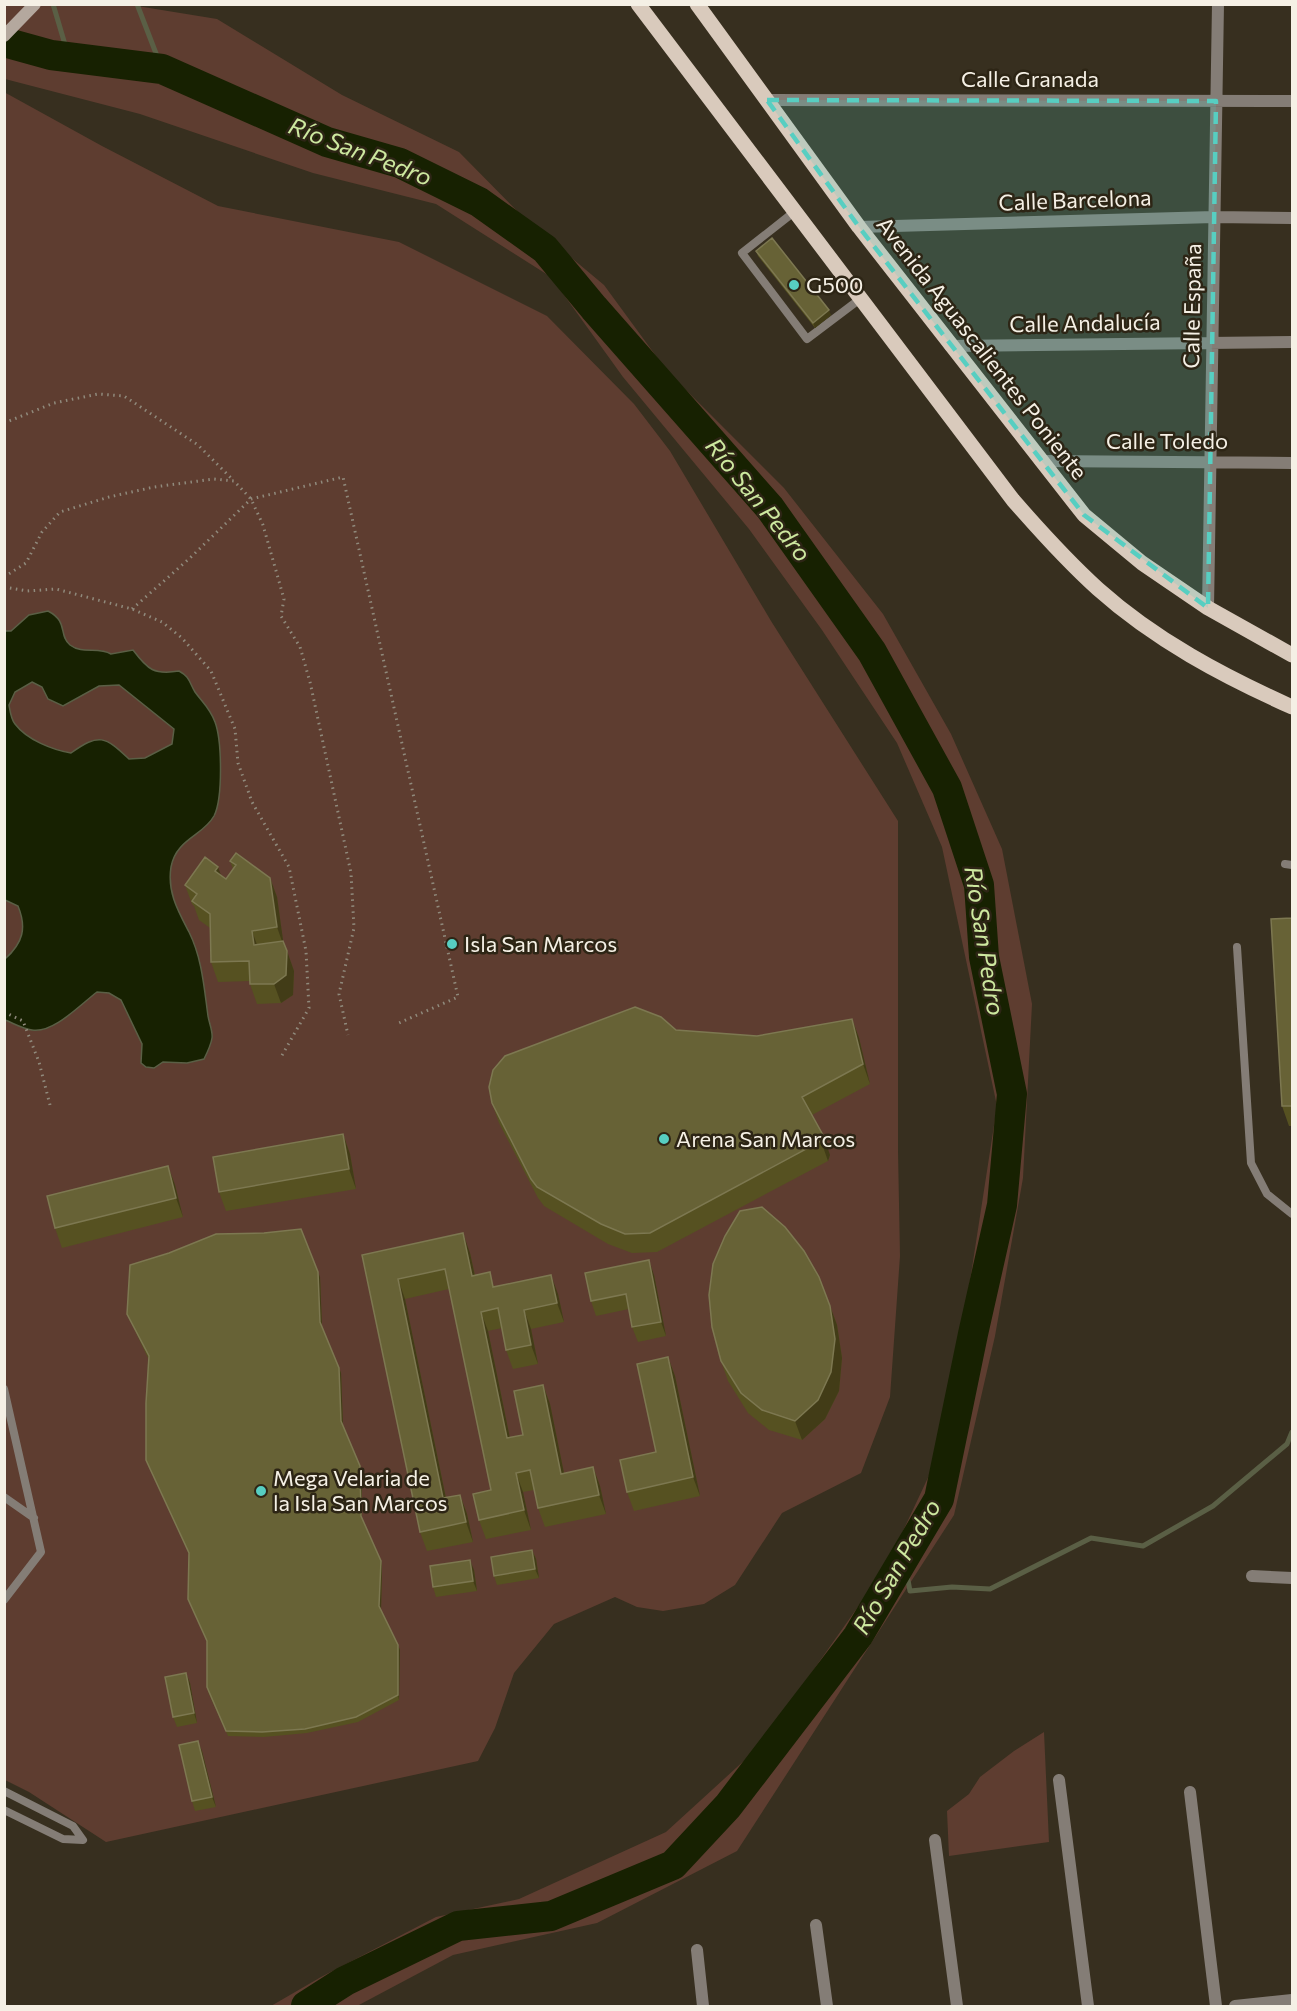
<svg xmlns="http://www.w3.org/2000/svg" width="1297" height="2011" font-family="Commissioner,sans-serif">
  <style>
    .green { fill: #5e3d30 }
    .water { fill: #172101; stroke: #5a5f45; stroke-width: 1.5; fill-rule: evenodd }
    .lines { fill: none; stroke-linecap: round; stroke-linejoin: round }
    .stream { stroke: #5a5f45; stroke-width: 5 }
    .river { stroke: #172101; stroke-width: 30 }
    .path { stroke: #908a7c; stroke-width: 3; stroke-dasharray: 1.5 4.5; stroke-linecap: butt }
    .lane { stroke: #847d76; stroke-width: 8 }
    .street { stroke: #847d76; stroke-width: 12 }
    .secondary { stroke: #b4a89e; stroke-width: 12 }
    .primary { stroke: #d9cabc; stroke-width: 15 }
    .wall { fill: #565121 }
    .shaded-wall { fill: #423c17 }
    .building { fill: #676236; stroke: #7d7851; stroke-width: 1.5 }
    .marked { fill: #57cec1; fill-opacity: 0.2; stroke: #57cec1; stroke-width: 4.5; stroke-dasharray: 12 8; stroke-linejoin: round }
    .poi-dot { fill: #57cec1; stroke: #2d2515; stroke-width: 2 }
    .labels { text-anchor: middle; stroke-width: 5; stroke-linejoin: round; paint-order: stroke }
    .street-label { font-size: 22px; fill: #f5f0e5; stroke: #2d2515 }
    .poi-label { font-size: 22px; fill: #f5f0e5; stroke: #2d2515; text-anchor: start }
    .water-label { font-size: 24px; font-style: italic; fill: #cde89f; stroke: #2d2515 }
  </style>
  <rect width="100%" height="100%" fill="#372f1f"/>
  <!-- green -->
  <path class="green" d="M4 5H131L217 19 342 95 459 152 525 219 604 285 667 371 784 488 883 614 951 734 1002 849 1032 1004 1023 1178 995 1336 954 1515 737 1851 597 1923 453 1955 357 2006H271L321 1977 436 1917 519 1899 666 1832 759 1747 886 1567 941 1450 972 1268 997 1106 942 847 897 743 822 630 749 529 623 377 551 277 436 204 313 173 140 114 5 79Z
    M4 92 102 146 218 206 399 242 547 316 634 404 670 451 771 621 898 821V1151L900 1256 890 1397 861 1473 782 1513 735 1585 704 1604 663 1611 637 1607 615 1597 554 1624 514 1673 495 1728 478 1761 106 1842 29 1792 5 1780Z
    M1044 1732 1049 1842 949 1856 947 1811 969 1794 980 1777 1014 1751Z"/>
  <!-- water -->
  <path class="water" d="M48 611C69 622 58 635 70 645 83 655 98 646 111 654L133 650C148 670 154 675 179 671 190 677 189 682 195 692 202 702 210 708 215 722 222 741 223 798 214 816 203 836 176 839 171 867 167 892 178 911 189 932 202 958 204 987 208 1016 209 1023 213 1031 212 1038 211 1045 207 1053 204 1059L187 1063 163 1062 154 1068 146 1067 141 1063 142 1044 121 1000 109 993 97 992C81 1004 53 1034 32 1030 23 1029 13 1023 5 1020V959C23 943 27 928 18 906L5 900V631H11L29 615ZM32 682 42 687 48 699 63 706 99 686 119 685 174 729 172 744 145 758 129 759C105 736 99 733 71 753 53 750 27 740 15 724 11 719 10 711 9 705L15 692Z"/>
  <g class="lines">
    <!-- stream -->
    <path class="stream" d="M53 4 69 58
      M137 4 162 69
      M904 1559 910 1591 952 1587 990 1589 1091 1538 1143 1546 1213 1506 1287 1444 1292 1432"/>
    <!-- river -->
    <path class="river" d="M4 42 51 55 162 69 327 142 400 163 479 202 545 249 594 308 770 508 872 652 947 788 979 885 984 957 1012 1094 1002 1205 973 1334 939 1499 858 1636 728 1806 673 1865 551 1916 458 1926 345 1981 306 2006"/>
    <!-- path -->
    <path class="path" d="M4 423 54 403 98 394 124 396 198 445 233 480
      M4 577 26 563 42 532 60 512 109 497 154 487 214 479 234 481 251 499 263 525 284 599 281 616 300 647 310 682 351 873 354 928 339 994 348 1035
      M4 587 27 591 56 589 132 609 162 622 182 638 211 671 235 729 238 763 252 802 289 867 306 951 309 1008 281 1057
      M132 609 190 558 251 499 343 477 458 997 399 1023
      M4 1012 23 1021 39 1062 50 1105"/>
    <!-- lane -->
    <path class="lane" d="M794 212 742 253 807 339 860 299
      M1285 864 1292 865
      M1237 947 1251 1163 1267 1194 1292 1214
      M4 1389 41 1552 4 1600
      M4 1497 34 1518
      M4 1791 73 1826 83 1840 63 1839 4 1810"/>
    <!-- street -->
    <path class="street" d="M767 100 1292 101
      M859 227 1214 217 1292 218
      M950 346 1292 342
      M1040 461 1292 463
      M1208 608 1218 4
      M1252 1576 1292 1578
      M1059 1780 1088 2006
      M1190 1792 1216 2006
      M935 1840 957 2006
      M816 1925 827 2006
      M697 1950 703 2006
      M1235 2006 1292 2000"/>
    <!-- secondary -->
    <path class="secondary" d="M4 36 35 4"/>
    <!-- primary -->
    <path class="primary" d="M638 4 1013 500C1040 531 1067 561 1098 589 1155 640 1223 676 1292 707
      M697 4 859 227 1084 515 1142 563 1208 608 1292 655"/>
  </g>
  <!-- wall -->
  <path class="wall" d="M756 251 831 315 815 328 758 256Z
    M230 861 270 878 277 897 283 941 294 971 293 995 281 1003 257 1004 250 984V981L218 982 211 962 210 928 199 920 194 906 192 904 185 885 221 875 226 879 233 869Z
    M1293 916V1126H1289L1282 1106Z
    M852 1019 859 1038 870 1084 812 1115 830 1155 828 1161 657 1252 632 1253 608 1244 544 1206 538 1198 499 1123 492 1103 757 1036Z
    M343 1134 350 1154 356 1189 226 1211 219 1192Z
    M168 1166 175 1185 183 1217 62 1248 55 1228Z
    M470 1253 475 1275 495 1286 558 1294 564 1322 531 1329 538 1364 513 1369 506 1350 502 1328 488 1331 510 1438 523 1435 543 1385 550 1404 564 1473 593 1467 600 1486 606 1514 545 1527 538 1508 534 1490 523 1492 531 1530 486 1539 479 1520 491 1490 449 1289 405 1299 446 1498 460 1495 467 1514 473 1542 427 1551 420 1532 362 1255Z
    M654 1275 666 1336 638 1342 632 1327 629 1309 596 1316 591 1301Z
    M320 1277 322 1327 341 1373 343 1425 362 1471V1520L382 1566 381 1610 400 1650 399 1700 358 1722 307 1733 264 1737 228 1736 208 1692 207 1642 188 1599 189 1554 146 1460 148 1358 127 1314Z
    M830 1306 837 1325 842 1358 839 1391 825 1419 802 1440 769 1430 748 1413 728 1381 721 1361Z
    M668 1357 675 1376 700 1496 634 1511 627 1492 656 1452Z
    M532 1550 536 1559 539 1578 497 1585 494 1576Z
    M474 1570 477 1591 436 1597 433 1587Z
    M186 1673 190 1683 197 1723 177 1727 173 1717Z
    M202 1751 216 1807 195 1811 192 1801Z"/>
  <!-- shaded-wall -->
  <path class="shaded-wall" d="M829 310 831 315 815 328 813 323Z
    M218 867 225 886 215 871Z
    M270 878 277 897 284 947 277 927Z
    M252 931 259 950 254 945Z
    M287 951 294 971 293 995 281 1003 274 984Z
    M852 1019 859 1038 870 1084 863 1064Z
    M343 1134 350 1154 356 1189 349 1169Z
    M823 1135 830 1155 828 1161 821 1141Z
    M168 1166 175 1185 183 1217 176 1198Z
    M463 1233 470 1253 479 1295 472 1276Z
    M649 1260 654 1275 666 1336 661 1322Z
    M318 1272 320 1277 322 1327 320 1322Z
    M551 1275 558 1294 564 1322 557 1303Z
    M398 1279 405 1299 450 1518 443 1498Z
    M830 1306 837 1325 842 1358 839 1391 825 1419 802 1440 795 1421Z
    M524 1310 531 1329 538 1364 531 1345Z
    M481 1312 488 1331 514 1458 507 1438Z
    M668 1357 675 1376 700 1496 693 1477Z
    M339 1368 341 1373 343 1426 341 1421Z
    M543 1385 550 1404 568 1493 561 1474Z
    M360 1466 362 1471V1521L361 1516Z
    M593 1467 600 1486 606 1514 599 1495Z
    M516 1473 523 1492 531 1530 524 1510Z
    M460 1495 467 1514 473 1542 466 1522Z
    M532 1550 536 1559 539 1578 535 1569Z
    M470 1560 474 1570 477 1591 473 1581Z
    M381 1561 382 1566 381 1611 379 1606Z
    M398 1645 400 1650 399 1700 398 1695Z
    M186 1673 190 1683 197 1723 194 1713Z
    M198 1741 202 1751 216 1807 212 1797Z"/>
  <!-- building -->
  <path class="building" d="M772 238 829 310 813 323 756 251Z
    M236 853 270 878 277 927 252 931 254 945 283 941 287 951 286 975 274 984H250L249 961 211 962 210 914 192 901 197 894 185 885 205 857 218 867 215 871 226 879 236 865 230 861Z
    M1293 916V1106H1282L1271 919 1292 918Z
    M635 1007 661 1017 676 1030 757 1036 852 1019 863 1064 802 1097 823 1135 821 1141 650 1233 625 1234 601 1224 537 1187 531 1179 492 1103 489 1087 493 1070 505 1056Z
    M343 1134 349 1169 219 1192 213 1157Z
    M168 1166 176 1198 55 1228 47 1196Z
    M762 1207 785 1227 804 1251 819 1277 830 1306 835 1339 831 1372 818 1400 795 1421 762 1410 741 1393 721 1361 712 1327 709 1295 713 1264 725 1236 740 1211Z
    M301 1229 318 1272 320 1322 339 1368 341 1421 360 1466 361 1516 381 1561 379 1606 398 1645V1695L356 1717 305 1729 262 1732 226 1731 207 1687V1641L188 1599 189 1553 146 1460V1403L149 1356 127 1314 130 1265 169 1253 216 1234 264 1233Z
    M463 1233 472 1276 490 1272 493 1287 551 1275 557 1303 524 1310 531 1345 506 1350 498 1308 481 1312 507 1438 523 1435 514 1391 543 1385 561 1474 593 1467 599 1495 538 1508 530 1470 516 1473 524 1510 479 1520 473 1494 491 1490 445 1269 398 1279 443 1498 460 1495 466 1522 420 1532 362 1255Z
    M649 1260 661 1322 632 1327 626 1294 591 1301 585 1273Z
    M668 1357 693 1477 627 1492 620 1460 656 1452 637 1364Z
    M532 1550 535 1569 494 1576 491 1557Z
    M470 1560 473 1581 433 1587 430 1566Z
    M186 1673 194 1713 173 1717 165 1677Z
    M198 1741 212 1797 192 1801 179 1745Z"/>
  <!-- marked area -->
  <path class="marked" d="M767 100 1216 101 1208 608 1084 515 859 227Z"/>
  <!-- markers -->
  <g class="poi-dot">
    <circle cx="794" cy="285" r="6"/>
    <circle cx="452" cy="944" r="6"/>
    <circle cx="664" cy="1139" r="6"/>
    <circle cx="261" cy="1491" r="6"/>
  </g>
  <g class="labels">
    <!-- street labels -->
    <g class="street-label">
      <text x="1030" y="87">Calle Granada</text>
      <text transform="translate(1075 200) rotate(-2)" y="8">Calle Barcelona</text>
      <text transform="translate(1192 306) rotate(-89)" y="8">Calle España</text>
      <text transform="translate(1085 323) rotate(-1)" y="8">Calle Andalucía</text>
      <text transform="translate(982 348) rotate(52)" y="8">Avenida Aguascalientes Poniente</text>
      <text x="1167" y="449">Calle Toledo</text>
    </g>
    <!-- poi labels -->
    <g class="poi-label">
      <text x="806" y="293">G500</text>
      <text x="464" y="952">Isla San Marcos</text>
      <text x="676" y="1147">Arena San Marcos</text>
      <text x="273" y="1486">Mega Velaria de<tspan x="273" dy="25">la Isla San Marcos</tspan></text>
    </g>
    <!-- water labels -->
    <g class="water-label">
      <text transform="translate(360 152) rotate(21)" y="8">Río San Pedro</text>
      <text transform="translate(758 500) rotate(51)" y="8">Río San Pedro</text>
      <text transform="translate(984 941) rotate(81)" y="8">Río San Pedro</text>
      <text transform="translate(897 1567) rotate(-60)" y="8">Río San Pedro</text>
    </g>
  </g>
  <!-- border -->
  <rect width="1297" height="2011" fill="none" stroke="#f5f0e5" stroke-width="12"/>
</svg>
